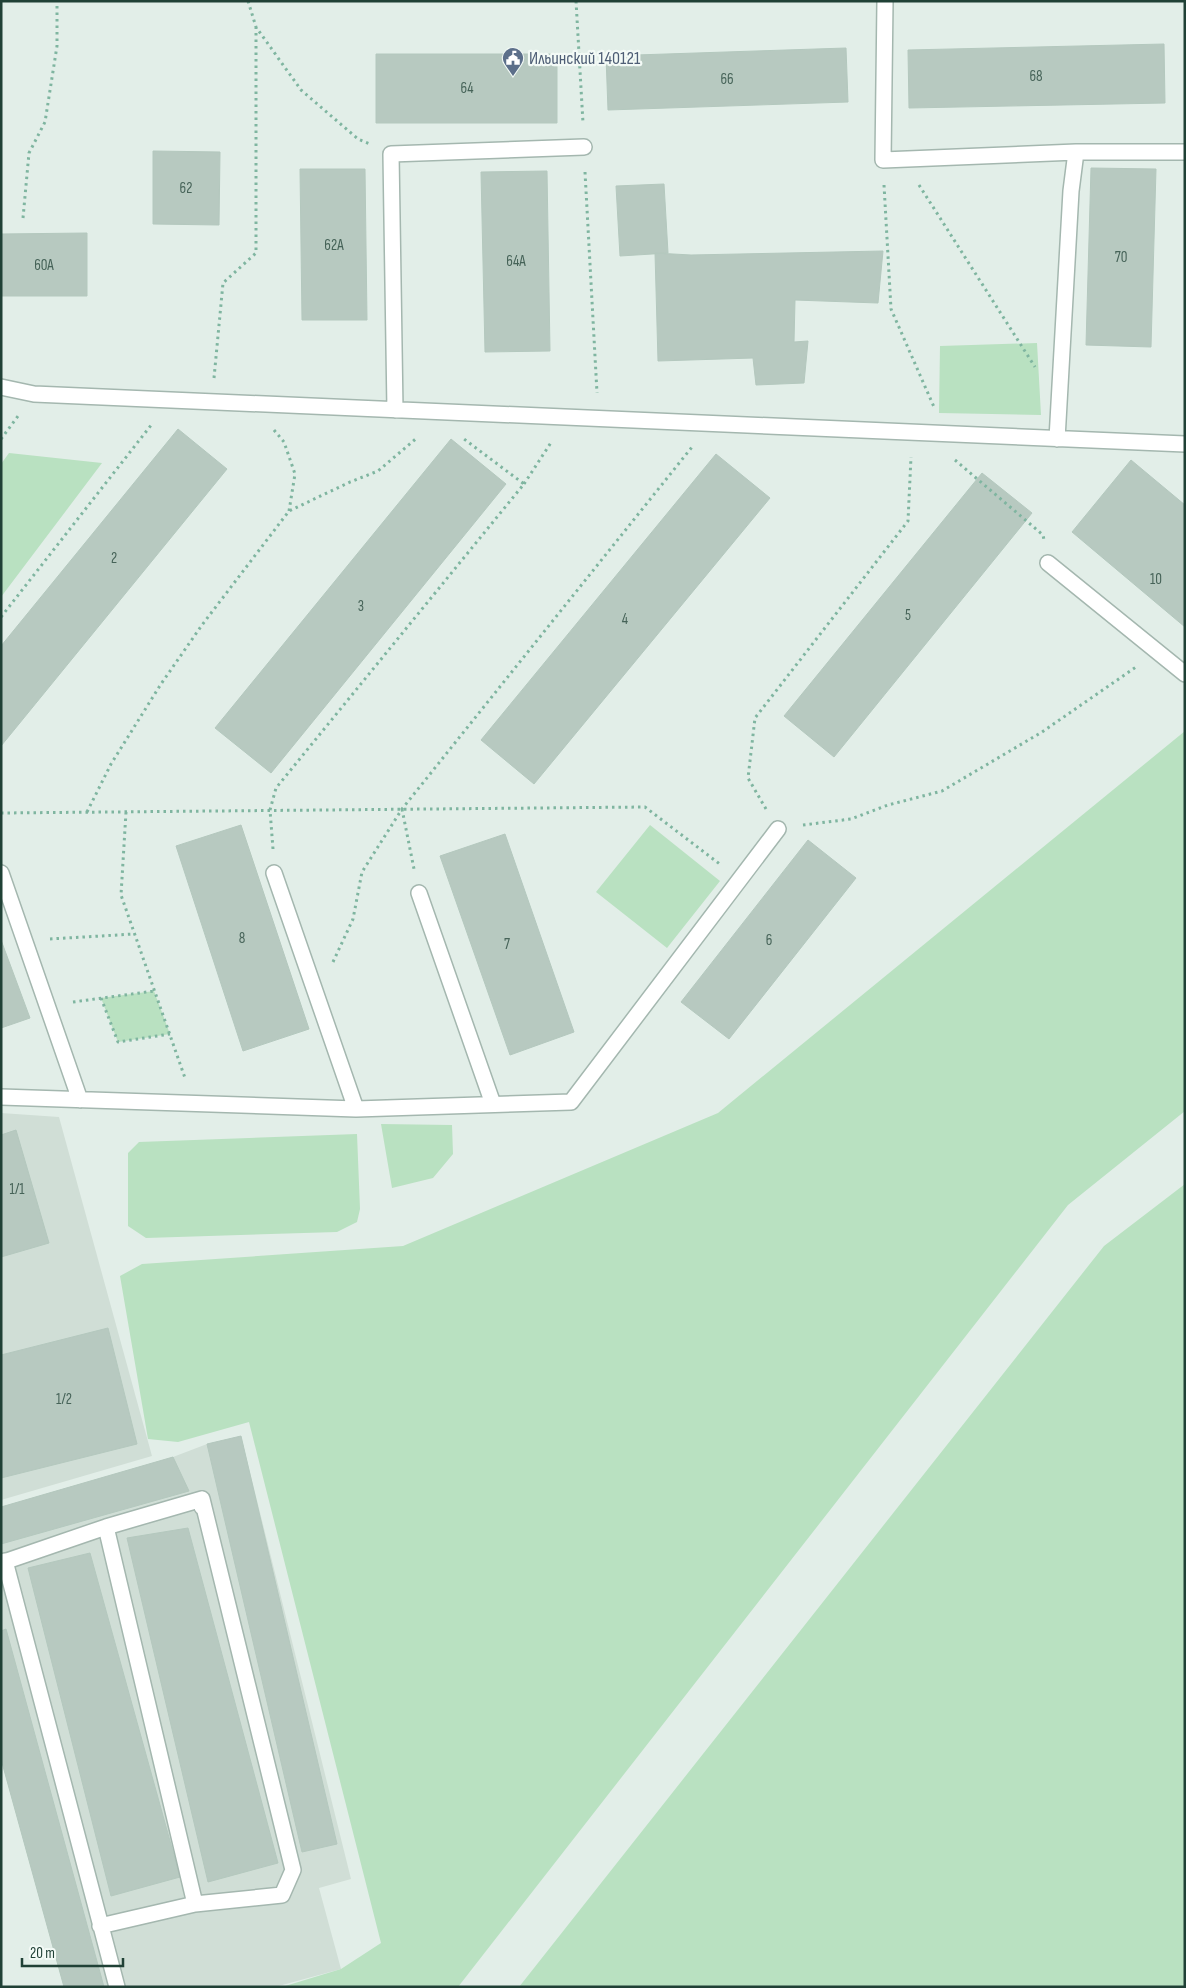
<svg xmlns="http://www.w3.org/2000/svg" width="1186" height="1988" font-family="'Sofia Sans Condensed',sans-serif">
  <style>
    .built { fill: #d0ded6 }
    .green { fill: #b9e1c1 }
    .building { fill: #b7c9c0; stroke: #b4c8be }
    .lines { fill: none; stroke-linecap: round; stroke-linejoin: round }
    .service-casing { stroke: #a4b7af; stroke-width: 18 }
    .path { stroke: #7fb5a0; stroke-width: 3; stroke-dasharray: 2.5 4; stroke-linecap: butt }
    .service { stroke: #fff; stroke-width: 15 }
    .labels { text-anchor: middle; stroke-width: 4.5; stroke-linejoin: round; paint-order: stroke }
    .number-label { font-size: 15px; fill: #466358 }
    .service-label { font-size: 18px; fill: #4e5e75; stroke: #f3faf6; text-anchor: start }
  </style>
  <rect width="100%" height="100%" fill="#e2eee8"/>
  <!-- built -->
  <path class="built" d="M1 1113 59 1117 152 1456 1 1500Z
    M241 1436 351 1879 319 1888 341 1969 275 1987H64L1 1759V1507L173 1457 207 1444Z"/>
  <!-- green -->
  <path class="green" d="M1037 343 1041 415 939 413 940 346Z
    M9 453 102 463 1 597V464Z
    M1185 731V1111L1068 1205 458 1987H282L341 1969 381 1943 249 1422 178 1442 148 1439 120 1276 142 1264 403 1246 718 1113Z
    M650 825 720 881 667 948 596 892Z
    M154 991 170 1034 118 1042 101 998Z
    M381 1124 452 1125 453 1154 433 1178 392 1188Z
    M357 1134 360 1209 357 1222 337 1232 146 1238 128 1226V1153L139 1142Z
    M1185 1184V1987H519L1104 1246Z"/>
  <!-- building -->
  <path class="building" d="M1164 44 1165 103 909 108 908 50Z
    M846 48 848 102 608 110 606 56Z
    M376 54H557V123H376Z
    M153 151 220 152 219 225 153 224Z
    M1091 168 1156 169 1151 347 1086 345Z
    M300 169H365L367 320H302Z
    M547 171 550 351 485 352 481 172Z
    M664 184 668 253 620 256 616 186Z
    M87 233V296H1V234Z
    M883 251 878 303 795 300 794 342 808 341 804 383 756 385 753 358 658 361 655 253 691 255Z
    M178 429 227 469 1 746V646Z
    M451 439 506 484 271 773 215 728Z
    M716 454 770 498 534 784 481 740Z
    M1131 460 1185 505V627L1072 532Z
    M982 473 1032 513 834 757 784 716Z
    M241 825 309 1029 243 1051 176 846Z
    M505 834 574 1032 510 1055 440 856Z
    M808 840 856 878 729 1039 681 1002Z
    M1 940 30 1018 1 1028Z
    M16 1130 49 1243 1 1257V1135Z
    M108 1328 137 1444 1 1478V1355Z
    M241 1436 337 1844 302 1852 207 1444Z
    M173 1457 189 1491 1 1544V1507Z
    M188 1528 278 1863 208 1882 127 1538Z
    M90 1553 180 1877 111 1896 28 1568Z
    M6 1629 104 1987H64L1 1759V1631Z"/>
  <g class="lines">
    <!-- service casing -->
    <g class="service-casing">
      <path id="service" d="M885 1 883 160 1076 152 1071 191 1057 439
        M1076 152H1185
        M1 387 34 394 1185 444
        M395 410 391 154 584 147
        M1048 563 1185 674
        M1 873 80 1100
        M274 873 356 1109
        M419 893 493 1104
        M1 1097 356 1109 571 1102 778 829
        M106 1527 195 1904
        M5 1561 117 1987
        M1 1563 106 1527 202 1499
        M100 1926 195 1904 282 1895 293 1870 202 1499V1507"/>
    </g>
    <!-- path -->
    <path class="path" d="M248 1 256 27 301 90 358 139 370 144
      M576 1 583 123
      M585 172 597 393
      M884 185 891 309 934 407
      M919 185 1035 367
      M23 218 29 153 45 122 57 46V1
      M214 378 223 283 256 253V27
      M274 430 284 442 295 474 289 511
      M1 439 18 416
      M955 460 1043 535 1044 540
      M524 484 552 441
      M1 617 152 424
      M402 809 414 869
      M766 809 748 778 755 718 908 521 911 457
      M87 812 111 764 161 684 202 625 289 511 350 482 378 471 418 437
      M126 812 121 895 185 1078
      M1 813 645 807 721 865
      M803 825 851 819 888 805 942 791 1042 732 1136 667
      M273 849 270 810 276 788 524 484 464 439
      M50 939 134 934
      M333 962 353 919 362 872 402 809 692 447
      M101 998 118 1042 170 1034
      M73 1002 154 991"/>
    <!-- service -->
    <use href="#service" class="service"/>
  </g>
  <!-- icons -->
  <defs>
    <g id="civic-pin" transform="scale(1.125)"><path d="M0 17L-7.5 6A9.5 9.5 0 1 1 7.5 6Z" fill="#5c6f8a" stroke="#f3faf6"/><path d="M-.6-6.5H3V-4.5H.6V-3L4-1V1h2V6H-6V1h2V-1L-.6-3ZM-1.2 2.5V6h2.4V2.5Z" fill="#fff"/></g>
  </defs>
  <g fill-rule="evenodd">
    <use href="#civic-pin" x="513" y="58"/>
  </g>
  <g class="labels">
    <!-- number labels -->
    <g class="number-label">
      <text x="1036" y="81">68</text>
      <text x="727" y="84">66</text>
      <text x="467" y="93">64</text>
      <text x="186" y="193">62</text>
      <text x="334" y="250">62А</text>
      <text x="1121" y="262">70</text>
      <text x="516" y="266">64А</text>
      <text x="44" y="270">60А</text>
      <text x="114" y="563">2</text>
      <text x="1156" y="584">10</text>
      <text x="361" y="611">3</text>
      <text x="908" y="620">5</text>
      <text x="625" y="624">4</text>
      <text x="242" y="943">8</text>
      <text x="769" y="945">6</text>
      <text x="507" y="949">7</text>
      <text x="17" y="1194">1/1</text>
      <text x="64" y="1404">1/2</text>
    </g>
    <!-- service labels -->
    <g class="service-label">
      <text x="529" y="64">Ильинский 140121</text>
    </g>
  </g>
  <!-- border -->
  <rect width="1186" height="1988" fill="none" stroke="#204136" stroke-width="5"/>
  <!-- scale -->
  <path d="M22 1958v8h101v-8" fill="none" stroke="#204136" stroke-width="2.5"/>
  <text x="30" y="1958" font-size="15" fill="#204136" stroke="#f3faf6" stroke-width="4" paint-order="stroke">20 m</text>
</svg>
